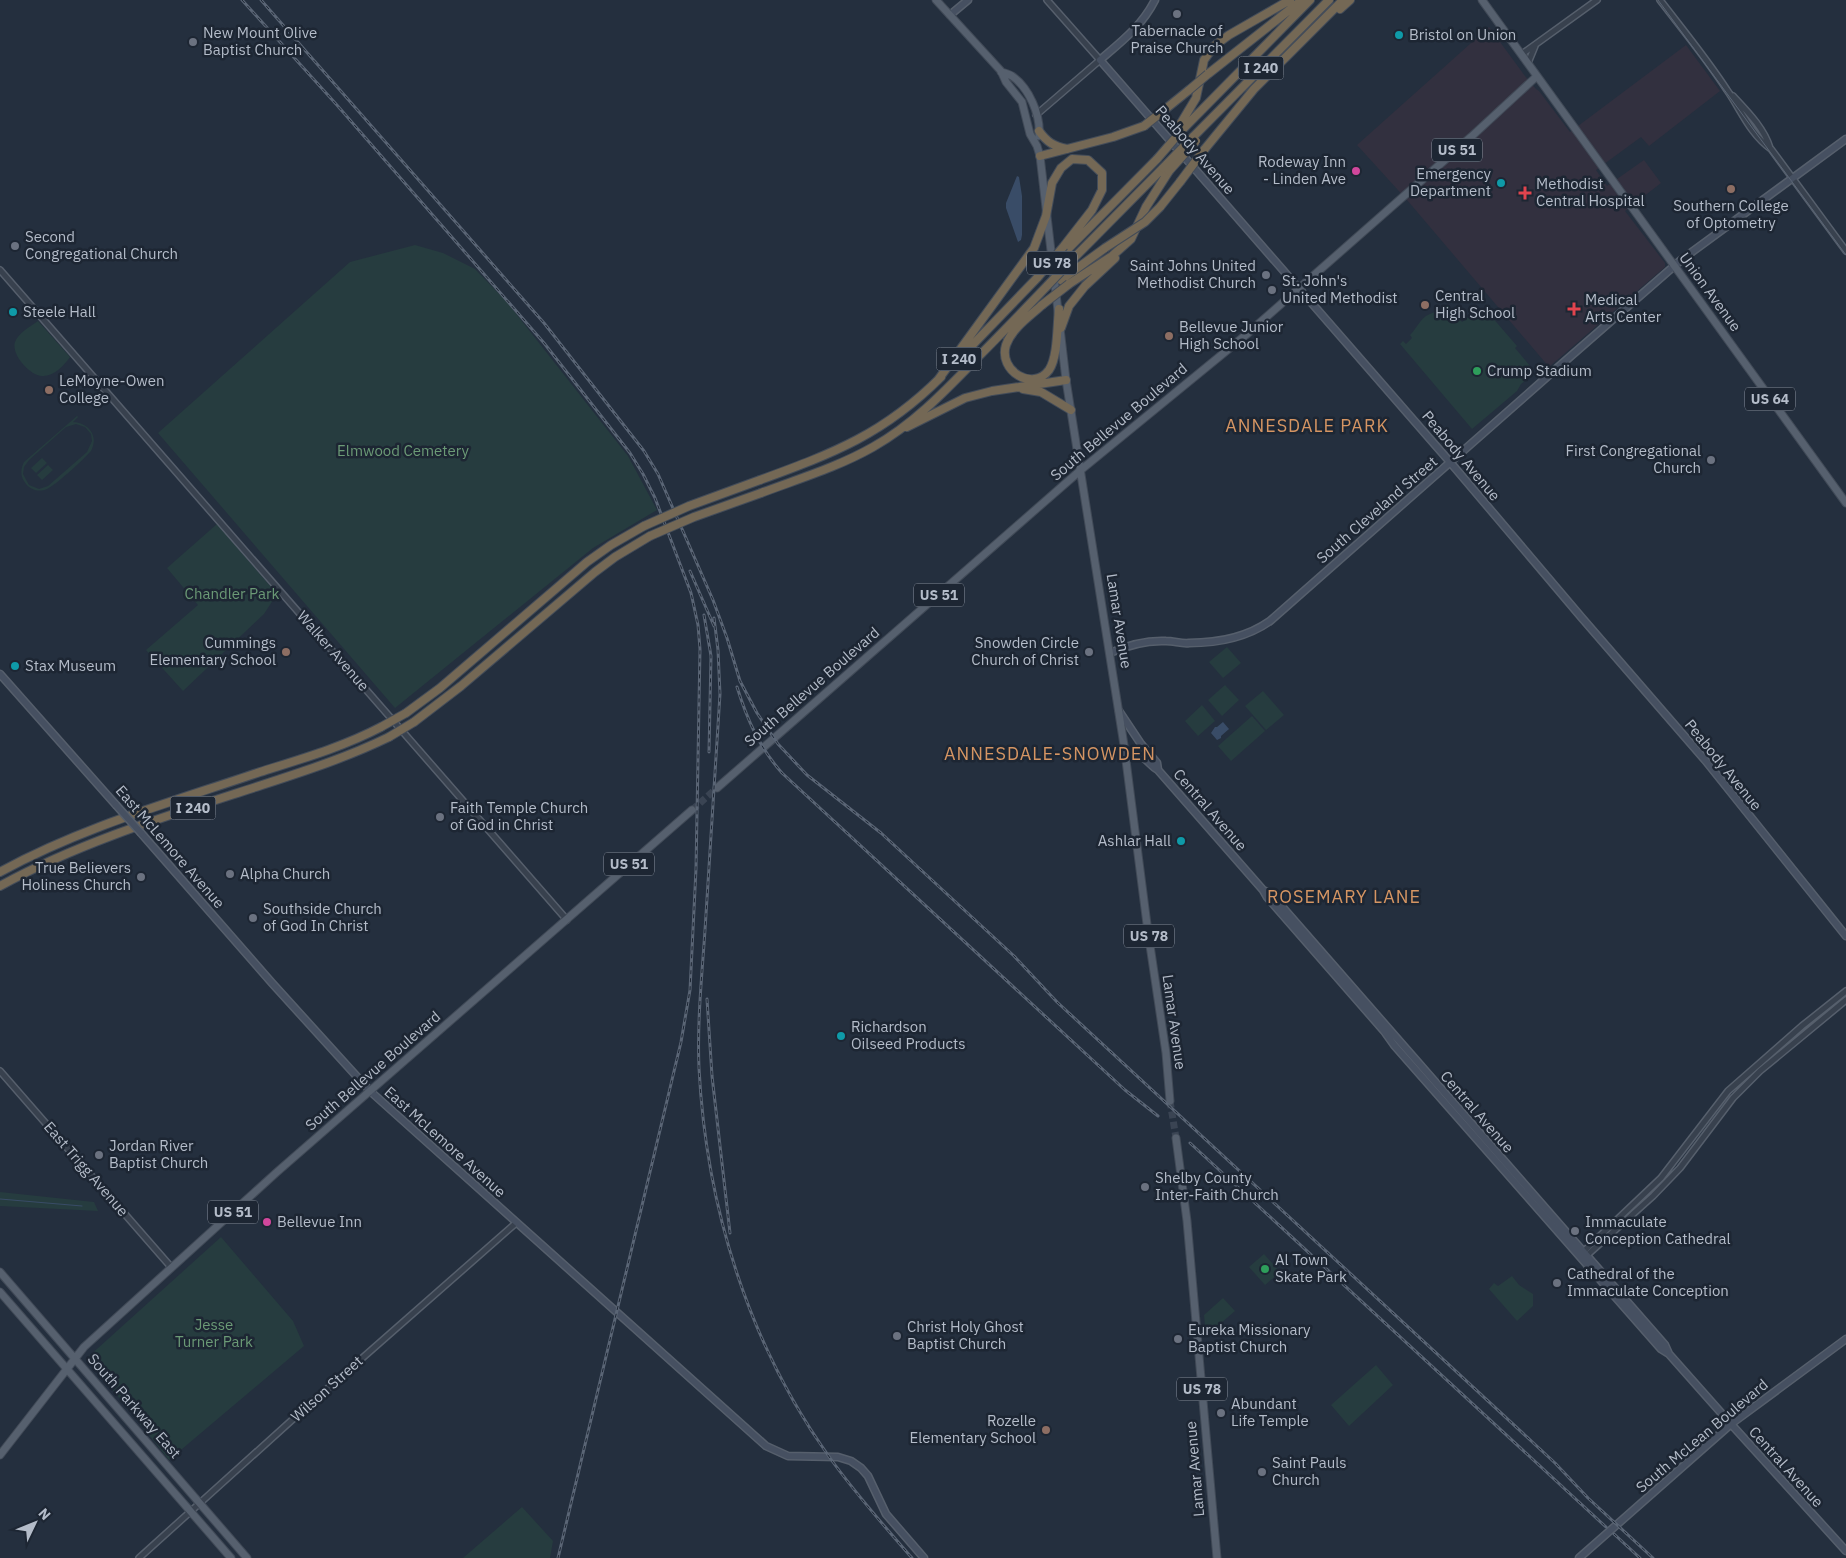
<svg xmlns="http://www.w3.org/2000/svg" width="1846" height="1558" font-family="'IBM Plex Sans',sans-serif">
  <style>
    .medical { fill: #32303f }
    .green { fill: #263c3f; fill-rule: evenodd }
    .water { fill: #394c67 }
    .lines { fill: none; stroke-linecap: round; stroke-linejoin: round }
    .stream { stroke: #394c67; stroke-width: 1 }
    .primary-tunnel { stroke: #3a4453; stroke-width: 7; stroke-dasharray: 7 3.5; stroke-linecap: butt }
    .tertiary-casing { stroke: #565f6c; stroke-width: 8 }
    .secondary-casing { stroke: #565f6c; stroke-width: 9 }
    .primary-casing { stroke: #414a57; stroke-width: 9 }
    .motorway-casing { stroke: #434c59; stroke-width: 10 }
    .tertiary { stroke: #38414e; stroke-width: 5 }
    .secondary { stroke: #465061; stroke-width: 6 }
    .primary { stroke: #56606e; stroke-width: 7 }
    .motorway { stroke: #746855; stroke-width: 8 }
    .tram { stroke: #5a6575; stroke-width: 1 }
    .rail-casing { stroke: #5a6575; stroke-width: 3 }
    .rail { stroke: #1d2633; stroke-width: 1; stroke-dasharray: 4; stroke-linecap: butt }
    .secondary-bridge-casing { stroke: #565f6c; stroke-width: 9; stroke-linecap: butt }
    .motorway-bridge-casing { stroke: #434c59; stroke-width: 10; stroke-linecap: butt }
    .secondary-bridge { stroke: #465061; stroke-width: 6 }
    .motorway-bridge { stroke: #746855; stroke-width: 8 }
    .worship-dot { fill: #6b7280; stroke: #1d2633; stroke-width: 2 }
    .culture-dot { fill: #0f9aa8; stroke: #1d2633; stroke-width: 2 }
    .hotel-dot { fill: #d1479c; stroke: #1d2633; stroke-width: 2 }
    .education-dot { fill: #8d6e63; stroke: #1d2633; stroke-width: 2 }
    .health-dot { fill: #e0444e; stroke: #1d2633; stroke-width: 2 }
    .leisure-dot { fill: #2e9e5b; stroke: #1d2633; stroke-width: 2 }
    .labels { text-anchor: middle; stroke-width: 5; stroke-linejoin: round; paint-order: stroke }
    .shield { fill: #1d2633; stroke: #878f9c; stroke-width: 1 }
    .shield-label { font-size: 14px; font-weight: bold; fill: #b4bcc9 }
    .poi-label { font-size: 15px; fill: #b4bcc9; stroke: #1d2633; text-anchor: start }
    .street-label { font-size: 15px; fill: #b4bcc9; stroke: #1d2633 }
    .park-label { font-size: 15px; fill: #6b9a76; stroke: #1d2633 }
    .quarter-label { font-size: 18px; letter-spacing: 1px; fill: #d59563; stroke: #1d2633 }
  </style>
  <rect width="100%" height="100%" fill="#242f3e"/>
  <!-- medical -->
  <path class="medical" d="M1489 27 1525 76 1536 89 1539 91 1570 132 1686 45 1720 91 1649 146 1641 137 1596 170 1607 186 1644 160 1661 183 1625 211 1665 263V267L1549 367 1407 200 1357 145Z"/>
  <!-- green -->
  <path class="green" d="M415 245 443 253 475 269 506 301 628 456 657 510 593 548 395 708 158 433 350 262Z
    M1448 305 1462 322 1472 314 1476 318 1485 309 1517 346 1515 348 1531 367V376L1521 384 1517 391 1472 429 1400 344 1403 341 1406 344 1412 338 1410 335C1416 329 1419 321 1426 316 1434 311 1440 312 1448 305Z
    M38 321 70 357C64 366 53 377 42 376 29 375 11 354 15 342 18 333 31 326 38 321Z
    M77 416 78 417 73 422C89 423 99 436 91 451 83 460 56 485 47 489 38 493 28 489 24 481 20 475 21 468 24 462ZM76 424 85 427 91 434 92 441 87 452 48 486 39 489 29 485 23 474 24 467 29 460 66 427Z
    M42 458 47 463 36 473 31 468Z
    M48 465 53 470 42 480 37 475Z
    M217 524 277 594 264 614 183 691 146 650 198 605 167 568Z
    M1227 647 1241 663 1223 678 1209 662Z
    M1225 685 1239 700 1222 716 1208 700Z
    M1263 691 1284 715 1266 730 1245 706Z
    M1202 705 1215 721 1198 736 1185 721Z
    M1252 716 1265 731 1231 761 1218 746Z
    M0 1192 94 1202 98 1211 0 1206Z
    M221 1237 293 1321 304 1346 169 1460 87 1358Z
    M1264 1254 1280 1272 1265 1285 1249 1267Z
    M1512 1276 1519 1285 1533 1294V1306L1517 1321 1489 1289 1494 1283 1498 1286Z
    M1223 1298 1235 1311 1206 1336 1204 1315Z
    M1376 1365 1393 1385 1349 1426 1331 1405Z
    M522 1507 553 1541 550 1558H463Z"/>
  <!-- water -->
  <path class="water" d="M1017 176 1019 177 1022 196V235L1021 240 1018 242 1006 208V203Z
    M1223 722 1229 729 1221 736V738L1217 740 1211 733 1215 727H1217Z"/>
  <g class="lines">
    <!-- stream -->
    <path class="stream" d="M0 1199 82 1206"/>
    <!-- primary-tunnel -->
    <path class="primary-tunnel" d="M692 810 717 788
      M1170 1101 1176 1138"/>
    <!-- tertiary casing -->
    <g class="tertiary-casing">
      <path id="tertiary" d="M1660 0C1683 30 1707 59 1727 90 1741 110 1750 134 1771 149L1846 251
        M1522 54 1597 0
        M1528 63 1535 46
        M1733 96C1747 111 1764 128 1770 148
        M1036 115 1100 60 1047 0
        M0 270 567 920
        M0 1071 171 1267
        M1583 1252 1661 1178 1728 1091 1802 1026 1846 991
        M1585 1257 1653 1196 1680 1168 1733 1098 1760 1071 1846 1000
        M139 1558 302 1411 516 1223"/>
    </g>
    <!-- secondary casing -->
    <g class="secondary-casing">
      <path id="secondary" d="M1155 0C1142 26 1121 42 1100 60L1450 462 1582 618 1705 760 1846 936
        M950 15 968 0
        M1110 653C1128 645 1146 640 1166 641 1174 641 1182 644 1189 643 1219 643 1246 638 1270 621L1548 376 1681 260 1846 139
        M0 674 116 805
        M1119 711 1141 744 1157 763 1158 770
        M1125 752C1132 753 1140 754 1145 759 1150 763 1152 767 1158 770L1263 890 1267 897 1384 1031 1394 1045 1661 1349 1669 1354
        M141 833 272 983 370 1091 766 1446 788 1456 838 1457 851 1461 861 1468 868 1476 886 1514 924 1558
        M1263 890 1271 894 1665 1345 1669 1354 1731 1424 1846 1551
        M1579 1558 1731 1424 1846 1339"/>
    </g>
    <!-- primary casing -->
    <g class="primary-casing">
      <path id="primary" d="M936 0 1001 71 1006 82 1022 102 1030 134 1037 146 1040 156 1066 380 1124 745 1148 932 1166 1053 1170 1101
        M1482 0 1846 503
        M1001 72C1005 73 1009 74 1012 76 1029 88 1041 115 1039 136
        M717 788 1082 469 1247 334 1471 137 1537 76
        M1176 1138 1187 1221 1217 1558
        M0 1272 247 1558
        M0 1292 231 1558
        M0 1455 84 1347 277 1172 692 810"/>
    </g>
    <!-- motorway casing -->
    <g class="motorway-casing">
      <path id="motorway" d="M1340 9 1350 0
        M1208 74 1302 0
        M1163 111 1189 90
        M1178 128 1196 98 1204 60 1214 46 1229 35 1290 0
        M1183 129 1310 0
        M1039 131C1047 142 1053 146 1067 149
        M1193 137 1329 0
        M1204 150 1254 89 1343 0
        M1040 156 1113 137 1144 126
        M1160 207 1180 182
        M1065 252 1157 159
        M1067 265 1163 168
        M1061 280 1105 248
        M1069 284 1112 256 1131 239 1146 207 1169 171
        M1042 305C1030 316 1012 328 1006 345 998 371 1033 392 1049 370 1058 357 1057 326 1059 309
        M1061 328 1069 306 1085 286 1115 258
        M956 362 1038 277
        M938 380 1034 248 1046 216 1052 183 1061 168 1072 159 1088 160 1102 173V190L1092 210 1064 246
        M1023 389 1041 392 1071 410
        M907 427 965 398 992 391 1066 380
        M760 480C834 453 884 434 941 377
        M761 493C798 479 838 467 873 447 914 424 946 390 979 356 1002 333 1025 309 1048 285
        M406 713 440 688 587 562 611 545 644 526
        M414 722 461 686 595 572 615 557 650 536
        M0 872C82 827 172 802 260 772 301 759 343 747 381 727
        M0 886C82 841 173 814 262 785 305 771 348 757 389 737"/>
    </g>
    <!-- tertiary -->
    <use href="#tertiary" class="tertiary"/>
    <!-- secondary -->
    <use href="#secondary" class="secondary"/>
    <!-- primary -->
    <use href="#primary" class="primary"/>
    <!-- motorway -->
    <use href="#motorway" class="motorway"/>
    <!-- tram -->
    <path class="tram" d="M1658 0 1846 255"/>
    <!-- rail casing -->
    <g class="rail-casing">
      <path id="rail" d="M242 0 336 104 544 343 630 453 643 474 655 498 691 593 698 625 700 649 696 869 690 990 681 1042 558 1558
        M261 0 544 323 644 451 658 474 713 600 727 638 740 681 757 713 778 744 807 775 881 833 1014 956 1057 1002 1555 1463 1588 1498 1653 1558
        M690 571 714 626
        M704 615 711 656 709 752
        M714 618 718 650 720 694C715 772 710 851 705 930 702 975 697 1022 699 1068 706 1207 749 1345 830 1458 855 1493 884 1526 912 1558
        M737 687C747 719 759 747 782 773L1125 1090 1158 1116
        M707 999 712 1076 730 1233
        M1190 1143 1606 1527
        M1614 1534 1640 1558"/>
    </g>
    <!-- rail -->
    <use href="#rail" class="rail"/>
    <!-- secondary-bridge casing -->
    <g class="secondary-bridge-casing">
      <path id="secondary-bridge" d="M116 805 141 833"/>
    </g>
    <!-- motorway-bridge casing -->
    <g class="motorway-bridge-casing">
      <path id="motorway-bridge" d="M1189 90 1208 74
        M1144 126 1163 111
        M1157 159 1183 129
        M1163 168 1193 137
        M1169 171 1196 141
        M1180 182 1204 150
        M1105 248 1145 222 1160 207
        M1038 277 1064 246
        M1048 285 1067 265
        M1042 305 1069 284
        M644 526 689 506 760 480
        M650 536 694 517 761 493
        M381 727 406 713
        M389 737 414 722"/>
    </g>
    <!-- secondary-bridge -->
    <use href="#secondary-bridge" class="secondary-bridge"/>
    <!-- motorway-bridge -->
    <use href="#motorway-bridge" class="motorway-bridge"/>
  </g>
  <!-- markers -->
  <g class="worship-dot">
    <circle cx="1177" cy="14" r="5"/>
    <circle cx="193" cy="42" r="5"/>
    <circle cx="15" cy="246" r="5"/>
    <circle cx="1266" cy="275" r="5"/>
    <circle cx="1272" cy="290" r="5"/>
    <circle cx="1711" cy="460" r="5"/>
    <circle cx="1089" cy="652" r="5"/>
    <circle cx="440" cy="817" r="5"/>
    <circle cx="230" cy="874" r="5"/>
    <circle cx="141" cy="877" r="5"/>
    <circle cx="253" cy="918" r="5"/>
    <circle cx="99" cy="1155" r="5"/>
    <circle cx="1145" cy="1187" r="5"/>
    <circle cx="1575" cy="1231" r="5"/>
    <circle cx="1557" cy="1283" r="5"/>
    <circle cx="897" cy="1336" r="5"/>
    <circle cx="1178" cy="1339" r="5"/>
    <circle cx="1221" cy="1413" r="5"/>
    <circle cx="1262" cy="1472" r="5"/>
  </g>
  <g class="culture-dot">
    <circle cx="1399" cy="35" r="5"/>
    <circle cx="1501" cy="183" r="5"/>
    <circle cx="13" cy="312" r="5"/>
    <circle cx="15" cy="666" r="5"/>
    <circle cx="1181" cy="841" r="5"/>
    <circle cx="841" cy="1036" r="5"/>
  </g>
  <g class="hotel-dot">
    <circle cx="1356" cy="171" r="5"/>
    <circle cx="267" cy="1222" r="5"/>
  </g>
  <g class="education-dot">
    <circle cx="1731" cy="189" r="5"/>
    <circle cx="1425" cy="305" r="5"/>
    <circle cx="1169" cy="336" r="5"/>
    <circle cx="49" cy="390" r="5"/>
    <circle cx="286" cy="652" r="5"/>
    <circle cx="1046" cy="1430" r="5"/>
  </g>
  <g class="health-dot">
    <path d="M1522.5 185.5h5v5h5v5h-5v5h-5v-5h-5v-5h5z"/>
    <path d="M1571.5 301.5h5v5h5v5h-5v5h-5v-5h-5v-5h5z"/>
  </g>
  <g class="leisure-dot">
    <circle cx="1477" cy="371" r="5"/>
    <circle cx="1265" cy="1269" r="5"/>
  </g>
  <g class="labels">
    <!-- shield labels -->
    <g class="shield">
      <rect x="1238.5" y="56.5" width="45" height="23" rx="4"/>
      <rect x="1432" y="138.5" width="50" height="23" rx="4"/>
      <rect x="1027" y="251.5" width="50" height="23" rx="4"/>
      <rect x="936.5" y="347.5" width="45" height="23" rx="4"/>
      <rect x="1745" y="387.5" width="50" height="23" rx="4"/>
      <rect x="914" y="583.5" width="50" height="23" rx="4"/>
      <rect x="170.5" y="796.5" width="45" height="23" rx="4"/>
      <rect x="604" y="852.5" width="50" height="23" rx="4"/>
      <rect x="1124" y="924.5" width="50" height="23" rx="4"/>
      <rect x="208" y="1200.5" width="50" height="23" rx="4"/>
      <rect x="1177" y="1377.5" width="50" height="23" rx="4"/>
    </g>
    <g class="shield-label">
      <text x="1261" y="73">I 240</text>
      <text x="1457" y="155">US 51</text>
      <text x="1052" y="268">US 78</text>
      <text x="959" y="364">I 240</text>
      <text x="1770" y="404">US 64</text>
      <text x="939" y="600">US 51</text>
      <text x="193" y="813">I 240</text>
      <text x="629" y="869">US 51</text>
      <text x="1149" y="941">US 78</text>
      <text x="233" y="1217">US 51</text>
      <text x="1202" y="1394">US 78</text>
    </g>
    <!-- poi labels -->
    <g class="poi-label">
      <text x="1177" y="36" text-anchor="middle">Tabernacle of<tspan x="1177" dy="17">Praise Church</tspan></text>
      <text x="203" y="38">New Mount Olive<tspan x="203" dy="17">Baptist Church</tspan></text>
      <text x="1409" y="40">Bristol on Union</text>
      <text x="1346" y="167" text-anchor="end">Rodeway Inn<tspan x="1346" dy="17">- Linden Ave</tspan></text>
      <text x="1491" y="179" text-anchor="end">Emergency<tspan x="1491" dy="17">Department</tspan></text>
      <text x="1536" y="189">Methodist<tspan x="1536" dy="17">Central Hospital</tspan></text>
      <text x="1731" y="211" text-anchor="middle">Southern College<tspan x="1731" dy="17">of Optometry</tspan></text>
      <text x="25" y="242">Second<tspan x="25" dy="17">Congregational Church</tspan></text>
      <text x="1256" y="271" text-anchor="end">Saint Johns United<tspan x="1256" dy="17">Methodist Church</tspan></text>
      <text x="1282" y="286">St. John's<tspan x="1282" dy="17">United Methodist</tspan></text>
      <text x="1435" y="301">Central<tspan x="1435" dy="17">High School</tspan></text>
      <text x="1585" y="305">Medical<tspan x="1585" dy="17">Arts Center</tspan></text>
      <text x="23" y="317">Steele Hall</text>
      <text x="1179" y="332">Bellevue Junior<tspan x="1179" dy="17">High School</tspan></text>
      <text x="1487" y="376">Crump Stadium</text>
      <text x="59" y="386">LeMoyne-Owen<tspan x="59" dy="17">College</tspan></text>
      <text x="1701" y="456" text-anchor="end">First Congregational<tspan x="1701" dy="17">Church</tspan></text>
      <text x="276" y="648" text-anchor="end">Cummings<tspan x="276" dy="17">Elementary School</tspan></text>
      <text x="1079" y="648" text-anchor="end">Snowden Circle<tspan x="1079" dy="17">Church of Christ</tspan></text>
      <text x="25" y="671">Stax Museum</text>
      <text x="450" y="813">Faith Temple Church<tspan x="450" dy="17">of God in Christ</tspan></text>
      <text x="1171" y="846" text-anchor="end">Ashlar Hall</text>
      <text x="131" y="873" text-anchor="end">True Believers<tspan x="131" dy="17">Holiness Church</tspan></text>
      <text x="240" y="879">Alpha Church</text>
      <text x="263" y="914">Southside Church<tspan x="263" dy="17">of God In Christ</tspan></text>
      <text x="851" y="1032">Richardson<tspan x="851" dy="17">Oilseed Products</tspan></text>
      <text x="109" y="1151">Jordan River<tspan x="109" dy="17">Baptist Church</tspan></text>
      <text x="1155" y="1183">Shelby County<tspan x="1155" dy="17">Inter-Faith Church</tspan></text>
      <text x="277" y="1227">Bellevue Inn</text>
      <text x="1585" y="1227">Immaculate<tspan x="1585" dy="17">Conception Cathedral</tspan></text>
      <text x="1275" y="1265">Al Town<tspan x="1275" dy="17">Skate Park</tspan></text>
      <text x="1567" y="1279">Cathedral of the<tspan x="1567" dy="17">Immaculate Conception</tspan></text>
      <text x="907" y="1332">Christ Holy Ghost<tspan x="907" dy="17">Baptist Church</tspan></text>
      <text x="1188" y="1335">Eureka Missionary<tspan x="1188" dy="17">Baptist Church</tspan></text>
      <text x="1231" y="1409">Abundant<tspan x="1231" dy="17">Life Temple</tspan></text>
      <text x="1036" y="1426" text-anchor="end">Rozelle<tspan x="1036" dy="17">Elementary School</tspan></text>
      <text x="1272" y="1468">Saint Pauls<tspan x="1272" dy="17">Church</tspan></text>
    </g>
    <!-- street labels -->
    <g class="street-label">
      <text transform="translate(1195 150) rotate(49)" y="5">Peabody Avenue</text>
      <text transform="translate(1710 292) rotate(54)" y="5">Union Avenue</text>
      <text transform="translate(1119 422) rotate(-40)" y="5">South Bellevue Boulevard</text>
      <text transform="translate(1461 456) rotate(50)" y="5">Peabody Avenue</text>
      <text transform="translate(1377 510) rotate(-41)" y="5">South Cleveland Street</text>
      <text transform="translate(1119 621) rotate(81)" y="5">Lamar Avenue</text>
      <text transform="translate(333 651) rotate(49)" y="5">Walker Avenue</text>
      <text transform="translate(812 687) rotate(-41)" y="5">South Bellevue Boulevard</text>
      <text transform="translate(1723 765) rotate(51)" y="5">Peabody Avenue</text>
      <text transform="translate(1210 810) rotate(49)" y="5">Central Avenue</text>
      <text transform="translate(170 847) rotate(49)" y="5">East McLemore Avenue</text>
      <text transform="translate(1174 1022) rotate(82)" y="5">Lamar Avenue</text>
      <text transform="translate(373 1071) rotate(-41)" y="5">South Bellevue Boulevard</text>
      <text transform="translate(1477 1112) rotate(49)" y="5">Central Avenue</text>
      <text transform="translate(445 1142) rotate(42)" y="5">East McLemore Avenue</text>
      <text transform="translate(86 1169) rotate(49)" y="5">East Trigg Avenue</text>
      <text transform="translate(327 1389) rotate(-42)" y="5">Wilson Street</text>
      <text transform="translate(134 1406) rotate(49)" y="5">South Parkway East</text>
      <text transform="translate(1702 1436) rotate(-40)" y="5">South McLean Boulevard</text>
      <text transform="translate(1786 1467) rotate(48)" y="5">Central Avenue</text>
      <text transform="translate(1195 1469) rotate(-95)" y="5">Lamar Avenue</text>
    </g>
    <!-- park labels -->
    <g class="park-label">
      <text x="403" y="456">Elmwood Cemetery</text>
      <text x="232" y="599">Chandler Park</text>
      <text x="214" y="1330">Jesse<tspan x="214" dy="17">Turner Park</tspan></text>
    </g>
    <!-- quarter labels -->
    <g class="quarter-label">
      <text x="1307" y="432">ANNESDALE PARK</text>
      <text x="1050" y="760">ANNESDALE-SNOWDEN</text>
      <text x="1344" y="903">ROSEMARY LANE</text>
    </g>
  </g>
  <!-- north arrow -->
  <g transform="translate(35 1523) rotate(47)" stroke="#1d2633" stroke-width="4" paint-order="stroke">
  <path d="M0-4L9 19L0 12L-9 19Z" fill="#b4bcc9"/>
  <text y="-8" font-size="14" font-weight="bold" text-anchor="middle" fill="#b4bcc9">N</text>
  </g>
</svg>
